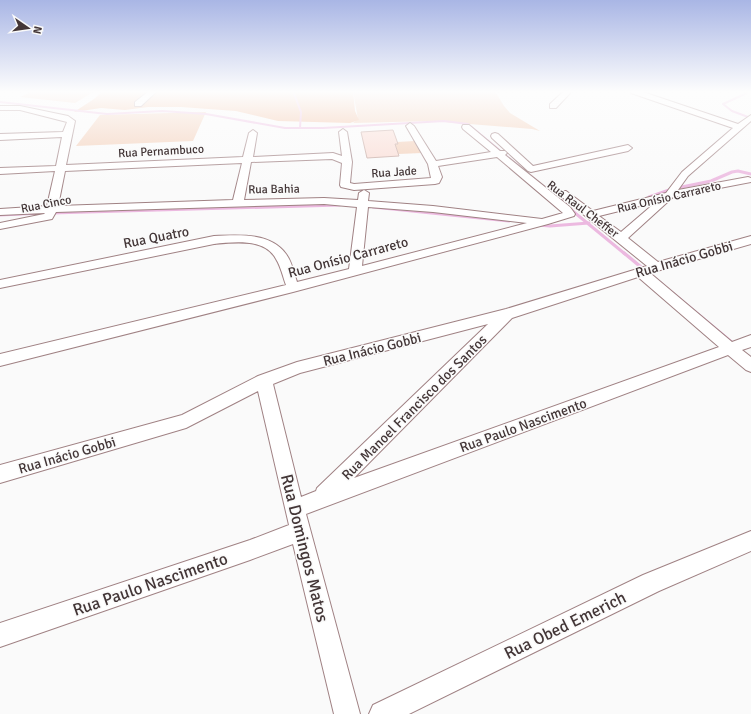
<svg xmlns="http://www.w3.org/2000/svg" width="751" height="714" font-family="Signika,sans-serif">
  <style>
    .green { fill: #f3ceb7 }
    .forest { fill: #f2bb9a }
    .lines { fill: none; stroke-linecap: round; stroke-linejoin: round }
    .stream-far2 { stroke: #ecb9e0; stroke-width: 2 }
    .stream-far1 { stroke: #ecb9e0; stroke-width: 3 }
    .stream { stroke: #ecb9e0; stroke-width: 3.5 }
    .building { fill: #fadbd3; stroke: #c6a8a1 }
    .street-casing { stroke: #a08284; stroke-width: 2 }
    .street { fill: #fff; fill-rule: evenodd }
    .labels { text-anchor: middle; stroke-width: 3; stroke-linejoin: round; paint-order: stroke }
    .far-street-label { font-size: 12px; fill: #433637; stroke: #fafafa }
    .street-label { font-size: 14px; fill: #433637; stroke: #fafafa }
    .near-street-label { font-size: 17px; fill: #433637; stroke: #fafafa }
  </style>
  <rect width="100%" height="100%" fill="#fafafa"/>
  <!-- green -->
  <path class="green" d="M33 91H95L75 103 20 97Z
    M353 91H495L504 106 510 113 540 131 532 129 432 121 353 123 358 119Z
    M206 112 193 141 76 146 100 115Z
    M415 141 422 153 398 154 395 144H398L397 142Z"/>
  <!-- forest -->
  <path class="forest" d="M103 91H353L355 111 359 120 350 123 278 121 236 111 181 107H148L125 110 101 108 74 112 94 99Z"/>
  <g class="lines">
    <!-- stream-far2 -->
    <path class="stream-far2" d="M293 91 301 112 300 128
      M746 91 747 93 723 104 732 111 751 118
      M0 102 107 114 162 111 206 114 285 128H323L444 121 468 124 515 163"/>
    <!-- stream-far1 -->
    <path class="stream-far1" d="M513 162 625 254
      M649 197 672 189 711 181 732 172 738 171 751 174
      M373 207 509 221
      M51 213 340 205
      M0 215 42 213
      M538 225 550 226 589 223"/>
    <!-- stream -->
    <path class="stream" d="M624 253 735 345"/>
  </g>
  <!-- building -->
  <path class="building" d="M393 130 398 144H395L399 156 367 158 361 132Z"/>
  <g class="lines">
    <!-- street casing -->
    <g class="street-casing">
      <path id="street" d="M149 91H157L141 106H135V102Z
        M564 91H572L556 108H550V104Z
        M631 91H640L738 124 751 115V121L688 176 678 190 748 177 751 178V182L673 197 628 238 658 262 751 236V244L650 273 732 342 751 335V347L742 350 751 357V372L746 370 728 355 306 514 360 714H334L293 544 250 560 0 647V623L250 540 289 525 258 391 186 428 0 483V465L182 415 258 376 297 362 506 309 647 266 557 193 558 191H566L593 211 666 193 682 172 733 128 631 93ZM656 202 621 232 599 216ZM638 277 719 347 354 478 512 318ZM488 324 317 488 316 491 301 497 273 384 300 373Z
        M0 106H20L68 116 75 121 66 165 243 157 249 133 253 130 257 133 253 157 333 153 342 156 339 132 343 129 347 132 352 162 350 183 354 184 431 178 428 164 406 126 410 123 414 126 436 161 491 152 463 129 462 127 463 125H469L500 151H505L507 153 505 155 570 207 575 214 574 216 548 224 293 292 0 366V354L286 285C283 277 281 267 276 259 265 238 234 242 214 244L0 288V280L214 236C238 235 270 232 286 254 292 262 294 273 297 282L349 269 357 207 324 204 56 212 52 219 0 229V223L44 214 45 213 0 215V209L47 206 55 171 0 174V168L56 166 62 137 0 140V134L63 132 67 122 20 110H0ZM497 157 563 213 542 219 433 206 368 201 369 193 364 190 359 193 358 200 324 198 244 200 251 162 332 159 342 163 340 185 341 187 354 190 435 184 439 183 442 177 438 166ZM242 163 233 200 58 206 65 171ZM368 207 433 212 527 223 362 266Z
        M495 133 498 134 533 166 628 145 632 148 628 151 531 172 528 171 492 138 491 136 492 134Z
        M751 531V551L659 591 409 714H369L373 705 643 575Z"/>
    </g>
    <!-- street -->
    <use href="#street" class="street"/>
  </g>
  <!-- sky -->
  <linearGradient id="sky" x2="0" y2="1"><stop stop-color="#a9b6e5"/><stop offset="0.48" stop-color="#fdfdfd"/><stop offset="1" stop-color="#fdfdfd" stop-opacity="0"/></linearGradient>
  <rect width="751" height="191" fill="url(#sky)"/>
  <g class="labels">
    <!-- far-street labels -->
    <g class="far-street-label">
      <text transform="translate(161 151) rotate(-3)" y="4">Rua Pernambuco</text>
      <text transform="translate(394 172) rotate(-4)" y="4">Rua Jade</text>
      <text transform="translate(274 189) rotate(-1)" y="4">Rua Bahia</text>
      <text transform="translate(669 197) rotate(-13)" y="4">Rua Onísio Carrareto</text>
      <text transform="translate(46 204) rotate(-11)" y="4">Rua Cinco</text>
      <text transform="translate(583 209) rotate(37)" y="4">Rua Raul Cheffer</text>
    </g>
    <!-- street labels -->
    <g class="street-label">
      <text transform="translate(156 237) rotate(-11)" y="5">Rua Quatro</text>
      <text transform="translate(348 257) rotate(-15)" y="5">Rua Onísio Carrareto</text>
      <text transform="translate(684 259) rotate(-16)" y="5">Rua Inácio Gobbi</text>
      <text transform="translate(372 349) rotate(-14)" y="5">Rua Inácio Gobbi</text>
      <text transform="translate(414 407) rotate(-45)" y="5">Rua Manoel Francisco dos Santos</text>
      <text transform="translate(523 425) rotate(-20)" y="5">Rua Paulo Nascimento</text>
      <text transform="translate(67 455) rotate(-16)" y="5">Rua Inácio Gobbi</text>
    </g>
    <!-- near-street labels -->
    <g class="near-street-label">
      <text transform="translate(305 548) rotate(76)" y="6">Rua Domingos Matos</text>
      <text transform="translate(150 584) rotate(-19)" y="6">Rua Paulo Nascimento</text>
      <text transform="translate(565 625) rotate(-26)" y="6">Rua Obed Emerich</text>
    </g>
  </g>
  <!-- north arrow -->
  <g transform="translate(28 28) rotate(103)" stroke="#fafafa" stroke-width="3" paint-order="stroke">
  <path d="M0-3L7 15L0 10L-7 15Z" fill="#433637"/>
  <text y="-6" font-size="11" font-weight="bold" text-anchor="middle" fill="#433637">N</text>
  </g>
</svg>
